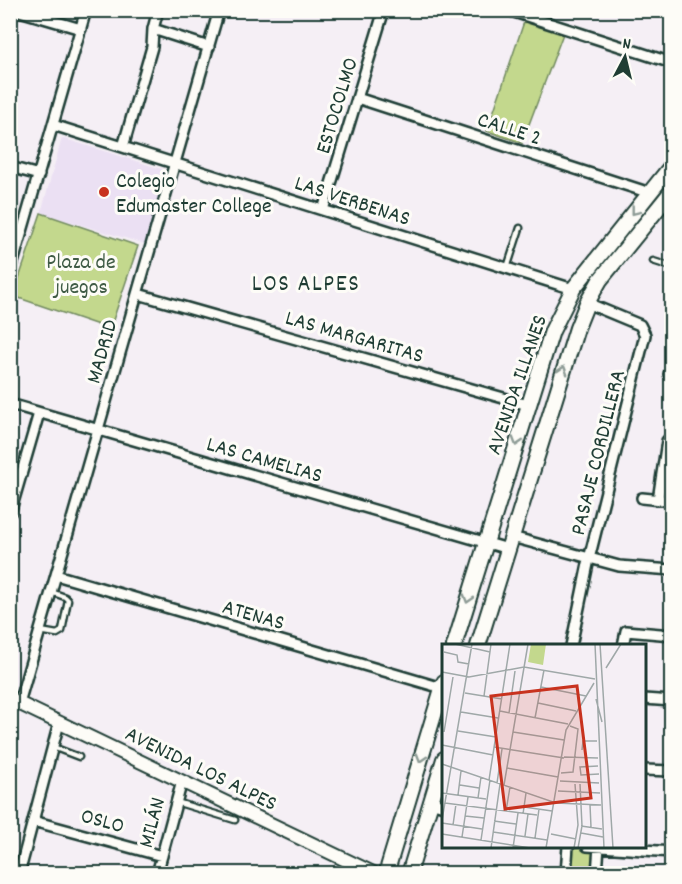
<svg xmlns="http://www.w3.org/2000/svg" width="682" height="884" font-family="Dekko,sans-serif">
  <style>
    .built { fill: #ebe0f3 }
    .green { fill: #c3d88d; stroke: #718a60; stroke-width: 1.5 }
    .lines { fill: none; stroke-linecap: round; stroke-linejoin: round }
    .service-casing { stroke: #1f3d34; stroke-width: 9 }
    .minor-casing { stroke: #1f3d34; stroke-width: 14 }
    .tertiary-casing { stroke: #1f3d34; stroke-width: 16 }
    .secondary-casing { stroke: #1f3d34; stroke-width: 18 }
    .service { stroke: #fdfcf7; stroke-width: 4.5 }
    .minor { stroke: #fdfcf7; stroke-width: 9 }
    .tertiary { stroke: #fdfcf7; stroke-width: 12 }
    .secondary { stroke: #fdfcf7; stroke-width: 14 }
    .oneway { stroke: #8e9c96 }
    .poi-dot { fill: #c8321e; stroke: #fdfcf7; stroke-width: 2 }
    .labels { text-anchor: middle; stroke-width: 6; stroke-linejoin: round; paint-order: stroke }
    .street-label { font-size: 22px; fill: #1f3d34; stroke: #fdfcf7 }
    .poi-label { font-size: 22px; fill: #1f3d34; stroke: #fdfcf7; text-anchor: start }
    .park-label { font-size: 22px; fill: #405c46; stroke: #fdfcf7 }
    .neighbourhood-label { font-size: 24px; letter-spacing: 1.5px; fill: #1f3d34; stroke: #fdfcf7 }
    .inset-road { fill: none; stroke: #9fa8a8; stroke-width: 1.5 }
    .view { fill: #c8321e; fill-opacity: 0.15; stroke: #c8321e; stroke-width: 3 }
    .inset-edge { fill: none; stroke: #1f3d34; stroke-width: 3 }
  </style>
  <rect width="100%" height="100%" fill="#f5eff5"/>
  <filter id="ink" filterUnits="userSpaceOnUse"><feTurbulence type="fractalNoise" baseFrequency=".0167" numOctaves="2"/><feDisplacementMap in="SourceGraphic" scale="12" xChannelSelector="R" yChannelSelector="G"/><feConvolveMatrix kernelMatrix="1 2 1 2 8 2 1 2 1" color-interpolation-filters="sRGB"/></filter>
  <g filter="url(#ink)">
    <!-- built -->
    <path class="built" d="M62 138 168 171 145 244 41 213Z"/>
    <!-- green -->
    <path class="green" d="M525 19 564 31 522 143 487 131Z
      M41 213 138 246 110 329 13 296Z
      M571 847H596L595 873 569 874Z"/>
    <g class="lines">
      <!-- service casing -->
      <g class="service-casing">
        <path id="service" d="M653 261 672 267
          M507 268 520 228
          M40 631 57 634 62 631 68 600 65 597 51 592
          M53 747 79 757
          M176 802 235 820"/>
      </g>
      <!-- minor casing -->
      <g class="minor-casing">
        <path id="minor" d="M16 10 81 29
          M508 10 672 63
          M153 29 209 47
          M357 98 650 193
          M53 125 573 289
          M123 147 152 47 153 29 158 10
          M10 167 39 175
          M323 210 384 10
          M10 273 86 10
          M138 294 528 405
          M669 374H672
          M10 404 508 549
          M642 498 672 501
          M658 500 667 441 672 436
          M10 513 39 413
          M512 537 619 566 672 570
          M56 575 442 688
          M571 646 589 559 645 335 640 325 587 303
          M623 646 626 631 672 635
          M644 699 672 701
          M19 703 219 10
          M644 770 672 771
          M430 802 444 806
          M33 821 162 856
          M587 846 672 852
          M19 874 59 723
          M157 874 182 781
          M566 874 568 846
          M597 874 599 846"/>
      </g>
      <!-- tertiary casing -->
      <g class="tertiary-casing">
        <path id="tertiary" d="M10 699 375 874"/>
      </g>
      <!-- secondary casing -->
      <g class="secondary-casing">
        <path id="secondary" d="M454 646 552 331 573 289 672 165
          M478 646 577 328 587 303 600 280 672 191
          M386 874 444 682
          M409 874 444 759"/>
      </g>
      <!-- service -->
      <use href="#service" class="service"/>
      <!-- minor -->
      <use href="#minor" class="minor"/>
      <!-- tertiary -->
      <use href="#tertiary" class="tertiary"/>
      <!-- secondary -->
      <use href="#secondary" class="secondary"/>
    </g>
    <!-- one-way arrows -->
    <defs><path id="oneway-chevron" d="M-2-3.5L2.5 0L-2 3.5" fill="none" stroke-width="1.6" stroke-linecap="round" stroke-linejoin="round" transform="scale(1.5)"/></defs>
    <g class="oneway">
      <use href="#oneway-chevron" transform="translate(635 211) rotate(128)"/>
      <use href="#oneway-chevron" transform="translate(563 370) rotate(-73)"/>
      <use href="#oneway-chevron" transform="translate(517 442) rotate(107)"/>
      <use href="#oneway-chevron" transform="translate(468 599) rotate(107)"/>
      <use href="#oneway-chevron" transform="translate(421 758) rotate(107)"/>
    </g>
  </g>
  <!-- markers -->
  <circle class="poi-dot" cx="104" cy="192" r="6"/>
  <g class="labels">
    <!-- street labels -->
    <g class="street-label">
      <text transform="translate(335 105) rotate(-73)" y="8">ESTOCOLMO</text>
      <text transform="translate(510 127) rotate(18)" y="8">CALLE 2</text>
      <text transform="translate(353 199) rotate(18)" y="8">LAS VERBENAS</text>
      <text transform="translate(355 335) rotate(16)" y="8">LAS MARGARITAS</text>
      <text transform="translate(100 351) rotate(-74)" y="8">MADRID</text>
      <text transform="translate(515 384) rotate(-71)" y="8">AVENIDA ILLANES</text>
      <text transform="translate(596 452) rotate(-76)" y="8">PASAJE CORDILLERA</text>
      <text transform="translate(265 458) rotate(16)" y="8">LAS CAMELIAS</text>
      <text transform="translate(254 613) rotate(16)" y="8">ATENAS</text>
      <text transform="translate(202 767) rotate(26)" y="8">AVENIDA LOS ALPES</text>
      <text transform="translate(103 819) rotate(15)" y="8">OSLO</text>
      <text transform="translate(150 822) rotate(-75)" y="8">MILÁN</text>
    </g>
    <!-- poi labels -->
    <g class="poi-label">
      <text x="116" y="187">Colegio<tspan x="116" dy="25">Edumaster College</tspan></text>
    </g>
    <!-- park labels -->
    <g class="park-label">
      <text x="81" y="268">Plaza de<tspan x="81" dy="25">juegos</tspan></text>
    </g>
    <!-- neighbourhood labels -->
    <g class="neighbourhood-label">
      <text x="306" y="290">LOS ALPES</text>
    </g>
  </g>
  <!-- overview -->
  <g transform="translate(442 644)">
    <rect width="204" height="204" fill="#f5eff5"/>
    <path d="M89 0H104L101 21 86 18Z" fill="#c3d88d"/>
    <path class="inset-road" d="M13 0 48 8M153 0 162 204M158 0 171 204M2 8 15 11 16 18 27 20M164 24 179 0M0 28 27 33 82 23 153 35M99 43 144 52M23 49 60 55M42 52 49 0M154 55 160 78M96 59 134 67M58 67 126 80M19 68 56 74M67 69 73 27M93 74 102 26M16 87 54 93M2 88 11 33M71 88 122 96M0 101 51 111M52 103 122 114M140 106 141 97H155M122 113 156 114M0 120 114 159 159 161M156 122 138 123 139 131 157 130M65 124 116 133M119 129 131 128 136 85 128 82M47 136 68 0M118 137 157 139M55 139 60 105M18 141 37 144M62 141 86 0M116 147 158 149M0 149 44 155M16 151 19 127M36 154 39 133M3 159 95 171M148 161 149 183M82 163 110 167M64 167 68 143M81 170 84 149M23 172 42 174M0 176 30 0M52 177 74 180M0 179 40 185M11 181 14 160M139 182 160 185M51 188 105 196M139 189 161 193M0 190 88 204M109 190 134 195M83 192 86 170M20 193 26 153M93 194 97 165M39 196 48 136M49 204 58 140M71 204 76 169M104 204 124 86 152 39M132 204 136 181 133 140M136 204 140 182 138 140"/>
    <path class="view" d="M135 42 149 154 63 165 49 52Z"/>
    <rect width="204" height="204" class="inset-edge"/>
  </g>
  <!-- margin -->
  <rect width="682" height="884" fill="none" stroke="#fdfcf7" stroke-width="36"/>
  <rect x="18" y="18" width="646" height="848" fill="none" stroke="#1f3d34" stroke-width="2" filter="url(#ink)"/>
  <!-- north arrow -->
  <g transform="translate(625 57) rotate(7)" stroke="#fdfcf7" stroke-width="4.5" paint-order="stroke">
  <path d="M0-4.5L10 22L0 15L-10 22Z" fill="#1f3d34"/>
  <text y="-9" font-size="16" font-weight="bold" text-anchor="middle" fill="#1f3d34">N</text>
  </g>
</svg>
